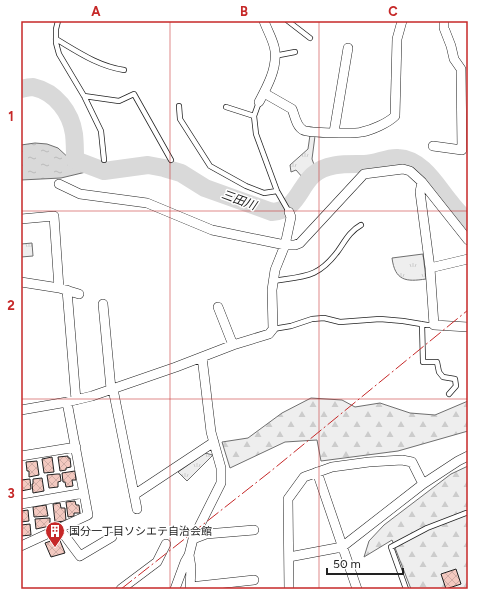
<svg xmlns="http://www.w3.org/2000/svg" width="489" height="610" font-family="Figtree,'Noto Sans JP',sans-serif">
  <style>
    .forest { fill: url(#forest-firs); stroke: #6f6f6f }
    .park { fill: url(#park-tufts); stroke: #6f6f6f }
    .water { fill: url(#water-ripples); stroke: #6f6f6f }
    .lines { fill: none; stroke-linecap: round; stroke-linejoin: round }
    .stream { stroke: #d9d9d9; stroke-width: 3 }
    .river { stroke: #d9d9d9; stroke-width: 18 }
    .building { fill: url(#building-cross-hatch); stroke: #222 }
    .lane-casing { stroke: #222; stroke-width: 6 }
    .street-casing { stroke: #222; stroke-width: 10 }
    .lane { stroke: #fff; stroke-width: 4.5 }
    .street { stroke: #fff; stroke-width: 9 }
    .power { stroke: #c62828; stroke-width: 1; stroke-dasharray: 14 3 2 3; stroke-linecap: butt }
    .grid { fill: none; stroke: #c62828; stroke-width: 1; stroke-opacity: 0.55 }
    .labels { text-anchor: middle; stroke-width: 3; stroke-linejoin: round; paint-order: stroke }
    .poi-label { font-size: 11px; fill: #222; stroke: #fff; text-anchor: start }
    .water-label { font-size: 12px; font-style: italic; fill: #222; stroke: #fff }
    .neatline { fill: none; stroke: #c62828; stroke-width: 1.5 }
    .grid-label { font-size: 13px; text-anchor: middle; font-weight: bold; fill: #c62828 }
  </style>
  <defs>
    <pattern id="forest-firs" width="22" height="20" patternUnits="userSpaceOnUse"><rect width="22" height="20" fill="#eee"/><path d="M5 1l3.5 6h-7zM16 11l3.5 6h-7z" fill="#ccc"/></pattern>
    <pattern id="park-tufts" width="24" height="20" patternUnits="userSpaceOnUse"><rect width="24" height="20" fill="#eee"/><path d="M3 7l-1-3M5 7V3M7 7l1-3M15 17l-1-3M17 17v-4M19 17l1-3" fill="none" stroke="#ccc"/></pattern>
    <pattern id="water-ripples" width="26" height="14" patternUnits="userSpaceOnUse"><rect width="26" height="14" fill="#d9d9d9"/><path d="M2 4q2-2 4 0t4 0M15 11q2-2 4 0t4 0" fill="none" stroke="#bababa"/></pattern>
    <pattern id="building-cross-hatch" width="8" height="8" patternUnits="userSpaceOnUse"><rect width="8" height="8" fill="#f3c9c0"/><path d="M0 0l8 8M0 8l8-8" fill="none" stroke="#d0aca5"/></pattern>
  </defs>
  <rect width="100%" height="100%" fill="#fff"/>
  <!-- forest -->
  <path class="forest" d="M311 398 342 400 355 407 380 403 410 413 435 415 468 401V431L398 451 321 461 317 440 285 442 230 468 222 442 248 438 282 413Z
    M468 466V589H411L392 540 364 557 369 541 384 525 451 474Z"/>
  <!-- park -->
  <path class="park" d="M310 135 315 136 312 159 316 170 303 178 296 170 291 172 290 165 308 149Z
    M32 243 33 256 21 257V244Z
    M423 254 426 279C406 282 395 281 392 258Z
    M205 453 213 455 187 481 178 472Z"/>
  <!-- water -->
  <path class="water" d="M35 143 47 144 58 148 72 161 85 166 86 172 61 178 21 180V145Z"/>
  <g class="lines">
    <!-- stream -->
    <path class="stream" d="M82 168 104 171"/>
    <!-- river -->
    <path class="river" d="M21 89C25 88 30 87 33 87 56 92 71 113 74 134 75 143 75 151 75 160L104 171 148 165 164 168 181 173 205 188 272 212C297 210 298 189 313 175 326 163 346 164 362 164 375 165 386 157 398 158 422 159 436 185 450 202 455 209 462 216 468 222"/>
  </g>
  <!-- building -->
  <path class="building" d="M68 456V458H70L71 467 66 468V470L60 471 58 457Z
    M52 457 54 472 44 473 42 459Z
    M37 461 39 475 29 477V471H27L26 462Z
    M75 471 76 480H72L73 486 66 487 65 482H63L62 473Z
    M57 474H60L61 481 58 482V487L49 488 47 475Z
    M42 478 44 491 33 493 32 484H33V479Z
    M30 479 31 489 21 491V480Z
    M75 501 76 505H79L80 513H74V516L68 517 66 502Z
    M60 503 61 508H65L66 521 55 522 53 504Z
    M46 505 48 516 34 517 33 507Z
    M28 510 29 521 21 522V511Z
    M50 518V526L36 529 35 519Z
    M30 524 31 535 21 536V525Z
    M59 538 65 553 51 557 45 543Z
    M456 569 461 584 446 589 441 574Z"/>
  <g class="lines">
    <!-- lane casing -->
    <g class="lane-casing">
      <path id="lane" d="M58 21 56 29V43L59 54 84 96 101 131 104 160
        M288 21 310 38
        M56 39C78 52 98 66 124 70
        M274 56 295 52
        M84 96 119 101 134 94 171 160
        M259 102 254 116 256 134 277 191 289 212
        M179 106 180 119 210 166 246 186 264 193 277 191
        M226 107 254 116
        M273 281C305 276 318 278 338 251 345 241 350 231 361 225
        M422 324 423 362H437L439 372 443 377 455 379 456 386 449 394
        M273 329 291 326 312 319 324 318 340 322 380 319 403 321 427 325H434
        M406 589 391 547 427 528 466 513"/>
    </g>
    <!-- street casing -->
    <g class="street-casing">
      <path id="street" d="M264 93 292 109C295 116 296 126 303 130 309 133 354 134 362 132 372 130 388 123 395 116L397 39 402 21
        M259 102C267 87 277 69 275 51 274 41 267 30 264 21
        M334 132 348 48
        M433 146 462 150 461 69 454 59 451 46 444 28V21
        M422 182 420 192 430 268 434 325 468 327
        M59 184 80 194 147 203 212 230 285 245H295L300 243 364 174 403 169 410 171 422 182 468 240
        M21 219 54 216 59 288
        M430 268 468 259
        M21 282 59 288 79 294
        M67 290 76 400
        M103 304 111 389
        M218 307 233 345
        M113 389 137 509
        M21 410 67 402 92 396 176 367 233 345 269 334 273 329 272 290 275 270 285 245 291 217 289 212
        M21 456 76 447
        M317 472 357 589
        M134 495 214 442
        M21 504 84 493
        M59 528 80 556 112 537
        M193 539 206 534 254 530
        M21 546 88 515 67 402
        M289 557 342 547 423 484 458 461 468 456
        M190 587 254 580
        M121 589 157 562 166 544
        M175 589 185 562 189 555
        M190 589 191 567 189 555 193 539 221 483V468L211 432 202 357
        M289 589 288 499 304 477 332 467 369 462 402 460 412 462 423 484"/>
    </g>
    <!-- lane -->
    <use href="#lane" class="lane"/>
    <!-- street -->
    <use href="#street" class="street"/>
    <!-- power -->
    <path class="power" d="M121 589 271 471 468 310"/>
  </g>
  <!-- grid -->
  <path class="grid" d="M170 21V589M319 21V589M21 211H468M21 399H468"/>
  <!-- icons -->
  <defs>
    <g id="building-pin" transform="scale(1)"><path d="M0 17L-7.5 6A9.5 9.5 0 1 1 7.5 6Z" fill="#c62828" stroke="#fff"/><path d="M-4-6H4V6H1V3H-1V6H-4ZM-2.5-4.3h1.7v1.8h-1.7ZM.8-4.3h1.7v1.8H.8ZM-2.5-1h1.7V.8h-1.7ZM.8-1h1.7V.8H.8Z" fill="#fff"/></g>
  </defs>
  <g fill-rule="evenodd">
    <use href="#building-pin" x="55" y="531"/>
  </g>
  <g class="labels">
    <!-- poi labels -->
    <g class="poi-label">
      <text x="69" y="535">国分一丁目ソシエテ自治会館</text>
    </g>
    <!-- water labels -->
    <g class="water-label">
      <text transform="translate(239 200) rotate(20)" y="4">三田川</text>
    </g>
  </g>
  <!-- border -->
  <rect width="489" height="610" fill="none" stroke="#ffffff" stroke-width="44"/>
  <!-- scale -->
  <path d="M327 568v6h76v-6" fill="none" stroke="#222222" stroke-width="2"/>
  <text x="333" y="568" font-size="12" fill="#222222" stroke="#ffffff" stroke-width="3" paint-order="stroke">50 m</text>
  <rect x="22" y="22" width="445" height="566" class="neatline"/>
  <g class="grid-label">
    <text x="96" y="16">A</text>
    <text x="244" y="16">B</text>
    <text x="393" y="16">C</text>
    <text x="11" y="121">1</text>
    <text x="11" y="310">2</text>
    <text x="11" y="498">3</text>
  </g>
</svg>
